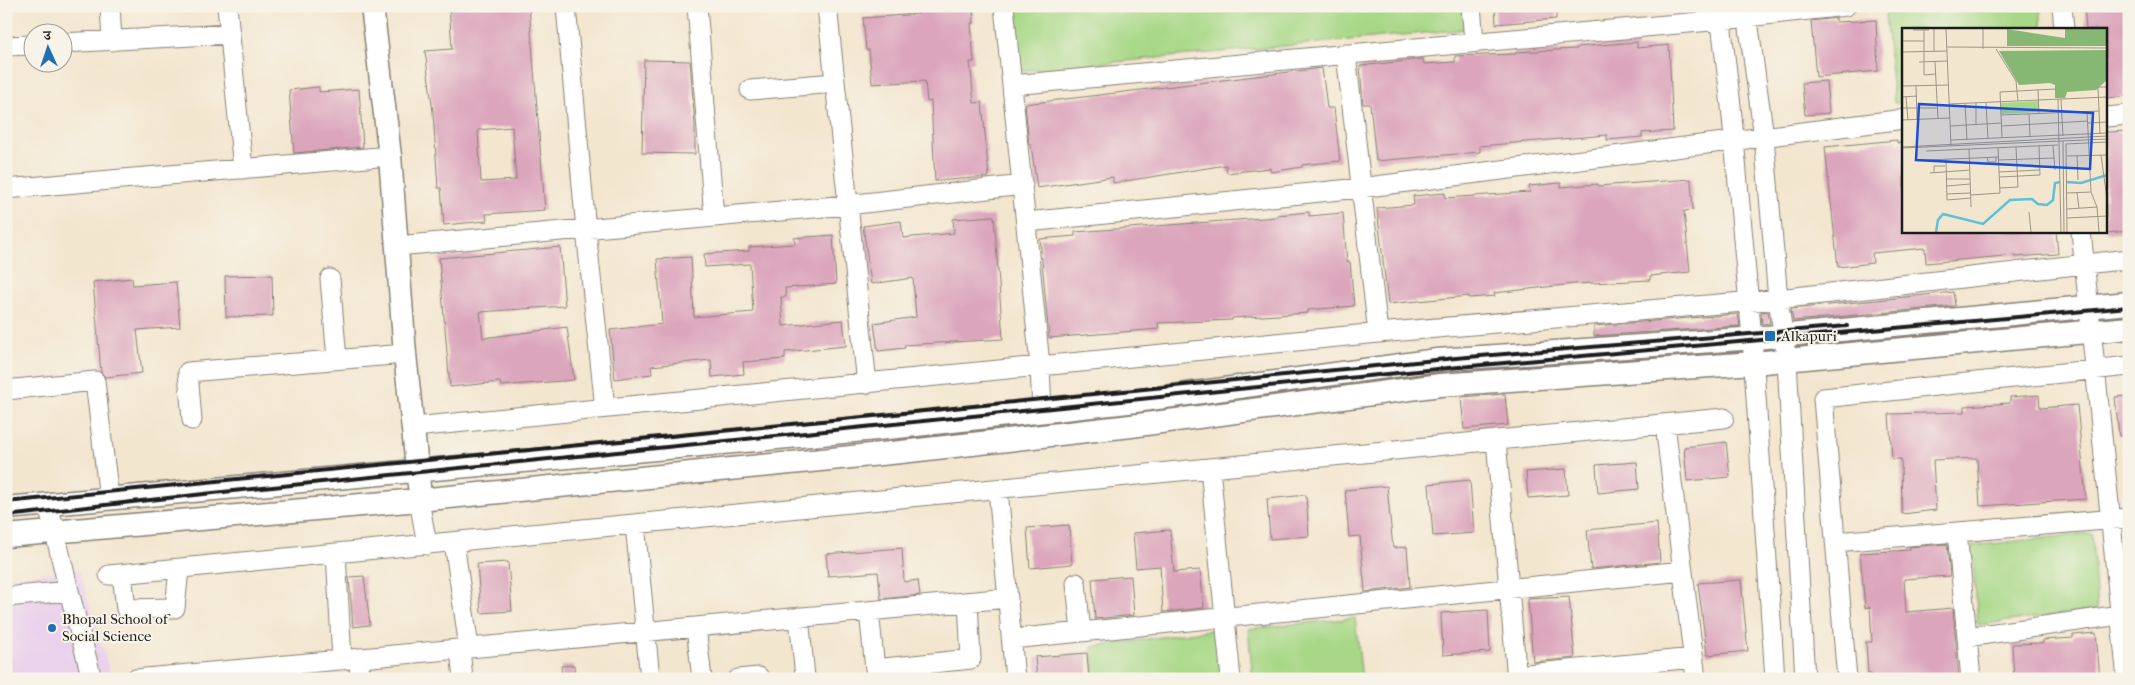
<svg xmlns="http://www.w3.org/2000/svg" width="2135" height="685" font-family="'IM FELL French Canon','Noto Serif Devanagari',serif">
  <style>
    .built { fill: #ead1ec }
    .green { fill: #a8d887; stroke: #627a52 }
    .building { fill: #dba5bc; fill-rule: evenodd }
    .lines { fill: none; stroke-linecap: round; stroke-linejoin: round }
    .minor-casing { stroke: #888176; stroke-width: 21 }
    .major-casing { stroke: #888176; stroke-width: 25 }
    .minor { stroke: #fff; stroke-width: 19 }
    .major { stroke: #fff; stroke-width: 22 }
    .rail { stroke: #1c1c1c; stroke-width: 4 }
    .poi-dot { fill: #1f6fb2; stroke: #f7f3e8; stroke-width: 2 }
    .labels { text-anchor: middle; stroke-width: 4; stroke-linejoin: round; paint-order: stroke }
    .poi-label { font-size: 15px; fill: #1c1c1c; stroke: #f7f3e8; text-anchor: start }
    .inset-river { fill: none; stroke: #5cc2d9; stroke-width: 2.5 }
    .inset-road { fill: none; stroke: #9d9587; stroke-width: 1 }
    .view { fill: #1d4ed8; fill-opacity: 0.15; stroke: #1d4ed8; stroke-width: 2.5 }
    .inset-edge { fill: none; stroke: #1c1c1c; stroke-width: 2.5 }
  </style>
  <rect width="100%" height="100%" fill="#f7f3e8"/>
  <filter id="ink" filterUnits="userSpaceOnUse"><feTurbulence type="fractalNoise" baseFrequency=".02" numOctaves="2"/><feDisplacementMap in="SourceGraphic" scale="10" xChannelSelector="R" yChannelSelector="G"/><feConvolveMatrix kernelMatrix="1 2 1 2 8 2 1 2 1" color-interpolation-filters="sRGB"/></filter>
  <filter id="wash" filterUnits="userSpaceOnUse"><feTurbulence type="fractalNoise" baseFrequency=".0096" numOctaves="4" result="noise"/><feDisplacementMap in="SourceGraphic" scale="20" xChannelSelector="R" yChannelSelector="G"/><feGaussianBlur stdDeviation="1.12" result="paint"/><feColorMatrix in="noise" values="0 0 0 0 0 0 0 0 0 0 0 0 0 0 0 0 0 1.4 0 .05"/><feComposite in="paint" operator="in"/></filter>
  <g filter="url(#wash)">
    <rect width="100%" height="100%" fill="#f3e6cf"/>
    <!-- built -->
    <path class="built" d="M79 570 112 679H6V577Z"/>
    <!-- green -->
    <path class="green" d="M1001 6H1465L1467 29 1008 72Z
      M1943 6H2040L2042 29H1904V102L1894 103 1885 14Z
      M2092 533 2097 610 1978 625 1972 546Z
      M1355 618 1362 679H1253L1248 629Z
      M1217 629 1223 679H1095L1092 647Z"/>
    <g id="blocks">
      <!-- building -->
      <path class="building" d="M449 6H529L545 210 486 214 487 221 444 225 441 188H438L433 112 425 51 452 49ZM512 127 516 180 481 182 478 130Z
        M919 6H973L974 23H971L974 62H970L974 103 982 102 989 177 935 181 931 101 927 102 925 81 872 84 869 50H866L863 18 919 14Z
        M1495 6H1556V19L1496 24Z
        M2084 6H2125L2126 26H2129V96L2106 98V29H2086Z
        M1836 18V22L1876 20 1878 71 1816 77 1811 21Z
        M1637 42V48L1669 45 1673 131 1642 133V137L1607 140V135L1480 146V152L1376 161 1370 104H1363L1360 66 1423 59 1424 64 1455 62V56L1516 54V52L1577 49V47Z
        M644 60 690 61 695 126V154L642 153Z
        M1322 68 1327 108H1334L1340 161 1302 165V167L1271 172 1270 168 1227 173 1226 165 1113 183V177L1037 188 1031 145H1029L1025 104Z
        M1826 81 1829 113 1805 115 1802 83Z
        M319 87V92L359 89 363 147 294 153 289 90Z
        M2129 131V231L2106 233V132Z
        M1897 140V143L1904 142V231H2056L2058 254 2015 257V255L1926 263 1925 248 1872 253 1873 263 1838 267 1825 147Z
        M1691 179 1693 210 1684 211 1690 272 1650 276V280L1573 284 1494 293 1495 296 1469 298V296L1388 304 1377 208 1414 205 1413 196 1445 193V198L1530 192 1529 186 1561 183V187L1598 184V186Z
        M1309 212V216L1343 213 1347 262H1350L1354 306 1308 310V313L1232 318V320L1158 323 1159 329 1049 338 1040 239 1075 236V232L1277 217V215Z
        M994 216 1003 339 904 345 905 348 878 351 874 323 916 317 913 278 871 284 863 226 901 221 903 238 954 233 953 219Z
        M833 235 836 284 785 288 786 297H781L783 326 843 320 846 346 785 352V359L743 362 744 374 712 377 711 360 651 366 652 374 615 379 610 330 662 324 657 259 691 257 694 317 753 312 750 264 705 267 704 254 749 251V247L795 244 794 238Z
        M560 247 565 306 480 312 483 338 567 327 574 380 501 386 500 382 450 387 439 258Z
        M272 275 273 316 226 317 225 276Z
        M132 278 133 285 176 282 180 327 137 330 142 373 105 377 101 372 93 282Z
        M1953 292 1955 306 1793 321 1791 309Z
        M1768 311 1770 323 1762 324 1761 312Z
        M1738 314 1740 326 1594 336V326Z
        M1505 394 1508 425 1464 429 1461 397Z
        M2039 395 2040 408 2077 405 2086 499 1980 506 1977 458 1933 460 1936 510 1902 514 1901 459H1892L1889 414 1965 412V406L2010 403V397Z
        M2129 396V435L2119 436 2115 397Z
        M1726 442 1730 477 1687 481 1684 447Z
        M1637 462 1639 489 1598 493 1596 465Z
        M1566 469 1568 495 1528 498 1526 472Z
        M1470 480 1474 533 1433 536 1429 484Z
        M1387 486 1393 548 1407 547 1410 587 1365 592 1360 536 1349 537 1345 490Z
        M1306 495 1309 536 1270 539 1267 499Z
        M1657 523 1660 562 1591 569 1587 530Z
        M1069 525 1072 564 1030 568 1027 528Z
        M1170 530 1174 572 1200 570 1204 608 1163 612 1160 566 1136 568 1133 533Z
        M1947 544 1950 576 1904 579 1906 612 1953 608 1959 679H1871V674H1868L1866 642H1872L1870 607 1865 608 1860 553 1910 550 1909 547Z
        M902 548 904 582 918 580 920 595 881 599 878 572 828 576 826 554Z
        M508 562 512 611 481 613 477 564Z
        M364 576 370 625 353 627 349 577Z
        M1131 576 1134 615 1095 619 1092 579Z
        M1741 580 1748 651 1707 655 1698 583Z
        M1569 597 1575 658 1533 662 1528 599Z
        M1488 610 1490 652 1443 655 1441 613Z
        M2096 633 2100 679H2014L2012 644 2043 643V640L2073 638V635Z
        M1087 653 1089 679H1037L1035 657Z
        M574 665 575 679H562L561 666Z"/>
    </g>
  </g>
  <g filter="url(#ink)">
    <use href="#blocks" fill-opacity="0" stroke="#888176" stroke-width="1"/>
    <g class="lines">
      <!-- minor casing -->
      <g class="minor-casing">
        <path id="minor" d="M110 6 112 41
          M227 6 243 169
          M566 6 586 230 605 408
          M697 6 714 217
          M827 6 867 384
          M1004 6 1040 365 1042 411
          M1471 6 1474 41
          M1719 6 1731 106 1752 338 1775 679
          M1746 6 1764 137 1778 299 1787 361 1805 679
          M2062 6 2064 29
          M62 43 230 34
          M6 46 32 45
          M1346 54 1378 333
          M1012 85 1721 20 1846 6
          M750 90 835 83
          M2106 117 2129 115
          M6 189 390 156
          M1027 222 1360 188 1904 119
          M2081 231 2127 679
          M397 246 847 205 1023 185
          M330 279 337 359
          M6 390 95 381 109 499
          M192 420 188 372 405 354
          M1665 424 1696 679
          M414 427 1378 333 1778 299 2129 259
          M1496 440 1517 679
          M1210 468 1231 679
          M998 489 1015 679
          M419 500 427 545
          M48 504 69 591
          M635 524 650 679
          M1957 532 1971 679
          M454 542 469 648
          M1835 542 2129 518
          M336 553 342 660
          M122 574 126 609 175 608 179 569
          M109 575 1724 418
          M1076 583 1081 632
          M6 597 69 591 92 679
          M869 611 875 669 971 659 968 602
          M799 617 805 677
          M696 627 702 679
          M1967 637 2120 615
          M1012 639 1683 571
          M460 649 463 679
          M359 658 360 679
          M1517 675 1694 658
          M135 679 1008 598
          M738 679 759 677
          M1847 679 1823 398 2129 366"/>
      </g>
      <!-- major casing -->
      <g class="major-casing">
        <path id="major" d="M372 6 390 156 405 354 419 486
          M6 508 898 427 1128 402 1437 360 1756 338 2129 303
          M6 536 419 500 901 452 1131 426 1440 385 1754 363 2129 328"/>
      </g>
      <!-- minor -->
      <use href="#minor" class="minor"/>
      <!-- major -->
      <use href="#major" class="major"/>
      <!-- rail -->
      <path class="rail" d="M6 502 1456 358 1847 326
        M6 516 213 493 1437 369 2129 307"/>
    </g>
  </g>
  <!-- markers -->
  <g class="poi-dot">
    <rect x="1764" y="330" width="12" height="12" rx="2.5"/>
    <circle cx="52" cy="628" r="5"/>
  </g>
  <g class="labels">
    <!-- poi labels -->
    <g class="poi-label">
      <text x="1781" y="341">Alkapuri</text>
      <text x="62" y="624">Bhopal School of<tspan x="62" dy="17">Social Science</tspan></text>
    </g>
  </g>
  <!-- overview -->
  <g transform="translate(1902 28)">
    <rect width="205" height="205" fill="#f3e6cf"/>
    <path d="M136 73 137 84 99 86 98 75Z" fill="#a8d887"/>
    <path d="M105 1 163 10V1H205V18H105ZM205 22V52L194 62 165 64 163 70H153V57L148 55 117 57 97 23Z" fill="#86b874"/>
    <path class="inset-river" d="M164 154 179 155 205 147M34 204 36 192 41 186 81 196 108 172 130 171 136 176 145 177 151 172 153 155 158 154"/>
    <path class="inset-road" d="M32 1V23M44 1 49 118M81 1V21M11 2H27M22 2V47L34 46M0 13H22M45 19 205 20M94 21 114 53 116 73M0 24 45 23M17 34 45 33M33 34 36 91M0 58 46 57M14 58 15 91M136 62 137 86M0 69 15 68M4 69 6 92M156 71 159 204M159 71 161 108M74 75V96M84 75 86 111M47 76 205 69M63 76 65 112M0 80H36M185 83 189 164M127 86 128 109M99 87 197 83M0 92 48 90M186 95 205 94M48 98 99 95M100 98 186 93M198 106 196 59H205M100 110 98 64 153 61M49 112 205 105M161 113 162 204M151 118 153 142M0 119 205 108M0 120 205 111M67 121 69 179M24 123 156 117M199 127 205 171M165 128 205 127M175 128 176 152M85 129 86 134H94V129M44 131 45 172 69 170M25 132 96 129M97 132 152 130M97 144 138 142M28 145 68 142M32 145V138H43M98 149 138 147 137 118M44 151H68M45 158 68 156M98 160 116 159 114 119M165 165 189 164 195 179 197 204M175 165 177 180M45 166 68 165M69 167 98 165 96 120M165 181 195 179M127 184 129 204M165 190 205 188M165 204 164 116 205 114"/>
    <path class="view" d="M17 76 191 85 188 141 14 132Z"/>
    <rect width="205" height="205" class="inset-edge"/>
  </g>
  <!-- margin -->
  <rect width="2135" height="685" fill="none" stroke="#f7f3e8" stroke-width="25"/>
  <!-- north arrow -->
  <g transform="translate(48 48) rotate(357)"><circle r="24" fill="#f7f3e8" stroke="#9f9d96"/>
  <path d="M0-4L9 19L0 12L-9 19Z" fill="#1f6fb2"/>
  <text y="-8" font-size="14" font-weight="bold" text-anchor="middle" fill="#1c1c1c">उ</text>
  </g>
</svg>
